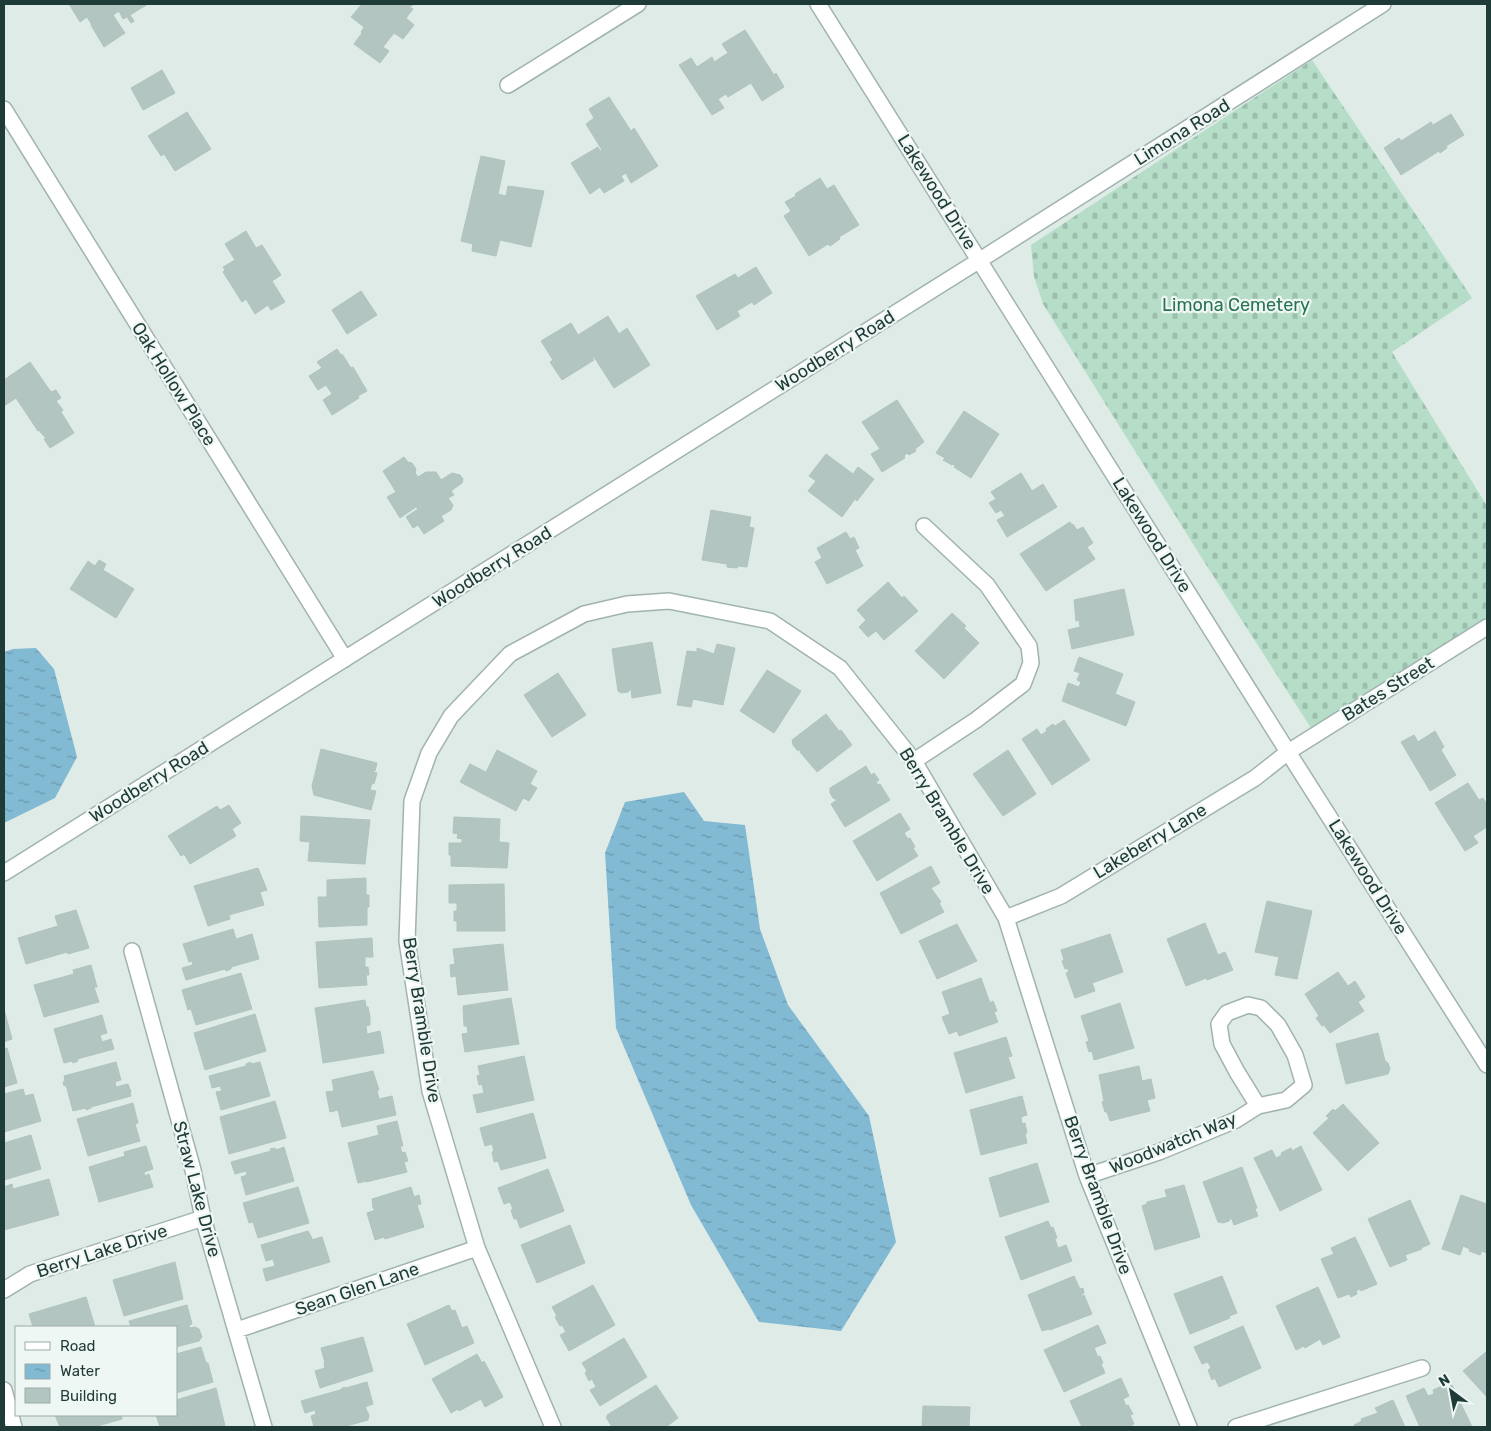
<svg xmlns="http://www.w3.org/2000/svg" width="1491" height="1431" font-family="Rubik,sans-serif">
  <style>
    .cemetery { fill: url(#cemetery-stones) }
    .water { fill: url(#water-ripples) }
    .building { fill: #b3c5c1; stroke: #b0c4bf }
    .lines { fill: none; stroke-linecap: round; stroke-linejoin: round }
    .minor-casing { stroke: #a1b3af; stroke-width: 18 }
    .tertiary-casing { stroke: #a1b3af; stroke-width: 18 }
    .minor { stroke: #fff; stroke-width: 15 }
    .tertiary { stroke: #fff; stroke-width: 15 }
    .labels { text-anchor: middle; stroke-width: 4.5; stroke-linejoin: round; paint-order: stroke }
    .street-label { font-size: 18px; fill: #1f3b38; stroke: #eff7f4 }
    .park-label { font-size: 18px; fill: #277452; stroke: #eff7f4 }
  </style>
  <defs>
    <pattern id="cemetery-stones" width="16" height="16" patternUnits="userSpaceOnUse" patternTransform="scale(1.25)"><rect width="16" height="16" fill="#b5ddc7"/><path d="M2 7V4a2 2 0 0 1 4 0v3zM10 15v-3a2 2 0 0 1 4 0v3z" fill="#9bbfac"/></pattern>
    <pattern id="water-ripples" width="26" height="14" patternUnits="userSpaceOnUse" patternTransform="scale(1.25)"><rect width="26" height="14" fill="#82b9d3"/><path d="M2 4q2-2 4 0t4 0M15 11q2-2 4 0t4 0" fill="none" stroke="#6a98ac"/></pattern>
  </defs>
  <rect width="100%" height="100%" fill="#deebe7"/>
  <!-- cemetery -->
  <path class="cemetery" d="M1312 60 1472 298 1392 352 1487 506V617L1311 728 1205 563 1043 304 1034 276 1031 245Z"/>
  <!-- water -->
  <path class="water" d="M36 648 54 669 77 757 55 798 4 823V652L13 649Z
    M684 792 704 821 745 825 760 929 788 1005 869 1116 896 1242 841 1331 759 1322 691 1205 616 1028 605 853 625 802Z"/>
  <!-- building -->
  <path class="building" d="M69 4H148L130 15 134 21 131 23 127 17 123 19 119 11 113 15 125 33 104 47 91 25H92L87 17 80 22Z
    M362 4H415L409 7 413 9 406 18 414 25 403 39 394 33 383 47 389 51 380 63 354 44 362 33 361 32 364 27 351 17Z
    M745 30 774 75 776 73 784 87 762 101 751 83 728 97 726 94 718 99 724 108 712 115 679 65 691 58 697 67 712 57 714 62 728 53 722 44Z
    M162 70 175 93 143 110 131 88Z
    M609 97 631 131 634 128 658 166 631 183 626 173 621 176 624 181 604 193 600 187 590 194 571 163 598 147 600 151 602 150 586 124 594 118 589 109Z
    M187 112 211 149 175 171 164 154 161 156 148 136Z
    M1451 114 1464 135 1446 146 1447 148 1440 153 1439 151 1401 175 1384 148 1399 138 1401 141 1431 122 1433 125Z
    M481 156 505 161 498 194 506 196 508 186 544 191 531 247 500 240 496 256 472 251 473 244 461 241Z
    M820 178 827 189 834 185 859 225 839 237 840 239 830 246 828 244 809 256 784 216 791 211 785 202 796 196 795 194Z
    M246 231 256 248 262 245 281 275 272 281 285 302 271 310 268 305 255 314 246 299 242 302 223 272 225 270 223 267 235 260 225 244Z
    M756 267 772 293 754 305 752 302 737 311 740 316 717 330 696 296 735 274 738 278Z
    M361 291 377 315 347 334 332 310Z
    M608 316 619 334 627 328 650 365 614 388 594 357 592 358 594 360 562 380 550 362 553 360 541 341 571 323 578 335Z
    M337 349 341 355 342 354 351 368 353 367 367 391 358 396 359 398 332 415 323 400 332 394 326 385 318 390 309 376 322 368 317 362Z
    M30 362 51 392 56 390 61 398 56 401 63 410 61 412 74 433 50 448 44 439 46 438 40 432V430L38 431 16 398 4 406V380Z
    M897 400 924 442 915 449 916 451 909 455 907 453 904 456 905 458 882 472 871 454 880 449 862 422Z
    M964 411 999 434 971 478 954 467 955 466 953 464 952 465 943 460 945 458 936 453Z
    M826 454 853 474 858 467 874 479 857 501 855 499 842 517 808 491 816 481 809 476Z
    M404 457 408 462 412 463 416 469 415 473 418 477 426 472H436L441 480 452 473 460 475 463 479 462 483 451 491 454 495 448 498 453 505 451 510 441 516 444 521 424 534 418 525 413 528 406 517 418 509 416 507 400 518 387 497 396 492 383 471Z
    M1021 473 1032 491 1043 484 1057 507 1007 537 997 520 1005 516 1001 510 996 513 989 503 996 499 991 492Z
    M711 510 751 517 749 527 754 528 747 567 738 566 737 568 727 567V564L702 560Z
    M1070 522 1072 525 1073 524 1077 530 1083 527 1093 543 1087 547 1095 559 1046 591 1020 554Z
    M846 532 850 539 854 537 859 548 855 550 863 566 827 584 815 562 822 558 817 548Z
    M99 560 106 564 103 570 134 589 116 618 70 589 88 561 95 566Z
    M888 582 902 598 904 596 918 611 884 640 876 631 868 637 859 627 866 620 857 610Z
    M1124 589 1134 635 1072 649 1068 630 1080 627 1079 620 1076 621 1074 600Z
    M952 613 966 626 964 628 979 643 944 679 915 651Z
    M652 642 661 693 632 698 631 689 628 692 621 693 618 691 612 649Z
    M717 644 735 648 723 705 693 699 691 707 677 705 687 651 697 652V648L714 654Z
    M1079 657 1123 674 1115 694 1135 702 1126 726 1062 701 1068 683 1079 687 1081 682 1077 680 1080 673 1074 671Z
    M767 670 801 691 774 733 740 711Z
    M558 673 586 715 552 737 524 695Z
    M826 714 839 731 841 730 852 745 817 772 800 752 801 751 797 750 793 745 792 740Z
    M1064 720 1090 760 1052 785 1022 739 1037 729 1041 735 1047 731 1046 729 1053 724 1055 726Z
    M1435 731 1444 747 1441 750 1456 775 1430 791 1401 742 1414 735 1418 742Z
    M321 749 377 763 375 771H373V772L377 773 374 784 372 783 370 790 376 791 371 810 314 795 312 786Z
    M497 750 537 771 530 784 537 788 529 801 523 798 516 811 460 782 470 764 486 772Z
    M1008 750 1036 794 1003 816 973 774Z
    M866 766 871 775 874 773 879 780 876 782 878 785 880 784 890 800 845 827 831 804 837 800 833 798 830 793V788Z
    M1468 783 1479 800 1483 798 1487 805V827L1473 836 1478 843 1465 851 1435 803Z
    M229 805 241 823 232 829 236 836 190 864 184 854 181 856 168 836 217 806 220 810Z
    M900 813 910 829 904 833 908 839 910 838 915 847 913 848 918 856 877 881 853 841Z
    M301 816 370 820 365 864 308 861 310 842 300 841Z
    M454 817 500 819 499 842 509 843 507 868 451 866V855H449V843H462V839L457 838 458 834 453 833Z
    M931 866 940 883 931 888 941 902 939 903 944 912 901 934 880 893Z
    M258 868 267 890 260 892 264 905 229 915 230 919 208 926 194 886Z
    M366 878V895H369V907H367V925L319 927 318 897H327V880Z
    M504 884 505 931H457V921H454V911H457V903H449V885Z
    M1267 901 1312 911 1297 979 1275 975 1279 957 1255 952Z
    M76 910 89 948 68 954 67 952 26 964 18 938 58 926 55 916Z
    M1205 923 1218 955 1225 952 1233 970 1207 980 1206 978 1186 986 1167 939Z
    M957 924 977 961 937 979 919 941Z
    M233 929 236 939 252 934 259 959 231 967V969L226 971 225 969 186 980 182 968 193 965 192 961 189 962 183 944Z
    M1110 934 1123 972 1092 983 1095 991 1075 998 1066 973 1069 972 1067 968 1065 969 1062 961 1064 960 1061 950Z
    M372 938 373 957H365V967H368L369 975H366L367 985 319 988 316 942Z
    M503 944 508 990 458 995 456 976 451 977 450 965 455 964 453 949Z
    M91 965 97 987H94L99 1002 44 1017 34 985 74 974 73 970Z
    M1338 972 1348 986 1355 981 1365 997 1358 1002 1364 1011 1330 1033 1324 1025 1322 1026 1316 1018 1319 1016 1305 994Z
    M241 973 252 1009 196 1025 191 1009 188 1010 182 990Z
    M981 978 990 1003 993 1001 997 1011 994 1012 998 1022 959 1036 957 1031 949 1034 942 1017 950 1014 942 992Z
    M511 998 519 1044 465 1052 462 1034 468 1033 467 1026H464L463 1006Z
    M365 1000 366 1007H368L370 1017V1025L366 1026 367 1034 380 1031 384 1053 323 1063 315 1008Z
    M1120 1003 1134 1048 1094 1060 1092 1051 1089 1052 1086 1042 1089 1041 1081 1016Z
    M4 1009 12 1039 4 1042Z
    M255 1014 266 1051 205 1070 194 1033Z
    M102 1015 107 1033 100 1035 102 1042 111 1039 114 1049 77 1059 78 1061 73 1063 72 1061 64 1063 54 1029Z
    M1378 1033 1385 1061 1388 1063 1390 1069 1388 1074 1346 1084 1336 1044Z
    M1006 1037 1012 1056 1008 1057 1015 1078 966 1093 954 1053Z
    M7 1048 17 1083 4 1087V1049Z
    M524 1056 534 1100 477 1113 473 1095 484 1093 482 1084 479 1085 477 1076 480 1075 478 1066Z
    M116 1062 121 1080 115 1082 116 1087 128 1084 131 1092 130 1093 131 1096 91 1107V1108L86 1110V1108L73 1111 66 1085 64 1086 63 1082 65 1081 64 1076Z
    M251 1062V1064L260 1062 270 1096 221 1110 216 1092 222 1091 220 1086 212 1088 209 1076 246 1066V1064Z
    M1139 1066 1142 1081 1151 1079 1155 1098 1147 1100 1150 1111 1110 1121 1107 1112H1105L1102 1102 1104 1101 1099 1075Z
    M373 1071 379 1090H377L379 1099 392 1096 396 1115 342 1127 338 1110 330 1112 326 1092 334 1091 332 1080Z
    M23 1089 25 1096 33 1094 41 1121 4 1132V1094Z
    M1022 1096 1027 1115 1021 1117 1022 1124 1025 1123 1027 1133 1025 1134 1027 1143 981 1155 970 1110Z
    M275 1101 286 1138 229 1154 220 1117Z
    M133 1103 138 1123 135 1124 140 1141 88 1156 77 1119Z
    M1343 1104 1379 1143 1348 1171 1313 1133 1329 1118 1326 1116 1333 1109 1335 1111Z
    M533 1113 546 1158 501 1170 498 1161 494 1162 492 1152 494 1151 492 1144 485 1146 480 1128Z
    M397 1121 403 1146H400L402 1153 405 1152 408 1161 404 1162 407 1172 366 1182V1181L358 1183 348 1143 379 1135 377 1126Z
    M31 1135 41 1169 4 1180V1143Z
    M146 1146 153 1169 144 1172 145 1176 149 1174 153 1187 99 1202 89 1167 125 1156 124 1152Z
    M1301 1146 1322 1190 1280 1211 1254 1158 1272 1150 1276 1158 1282 1155 1281 1153 1291 1148 1292 1151Z
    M284 1147 294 1181 246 1195 241 1177 247 1175 246 1171 235 1174 231 1162 271 1151 270 1149 275 1148 276 1150Z
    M1037 1163 1049 1202 1000 1217 989 1178Z
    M1242 1167 1257 1208 1255 1209 1258 1216 1234 1225 1231 1217 1229 1221 1223 1223 1218 1222 1203 1182Z
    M548 1169 564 1211 520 1228 517 1219H514L511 1210 513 1209 510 1202 504 1204 498 1188Z
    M49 1179 59 1215 4 1230V1187L12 1184 13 1189Z
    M1184 1185 1200 1237 1155 1250 1142 1206 1147 1204V1202L1167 1197 1165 1190Z
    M298 1187 309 1223 258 1238 253 1222 249 1223 243 1203Z
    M411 1187 414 1197 419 1195 421 1204 417 1205 424 1227 385 1239 384 1237 375 1240 367 1213 375 1210 373 1208 372 1199Z
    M1461 1195 1487 1204V1253L1482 1251 1480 1255 1469 1251 1470 1249 1463 1246 1460 1255 1442 1249Z
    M1410 1200 1430 1244 1421 1248 1422 1249 1405 1255 1407 1260 1390 1267 1368 1219Z
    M1048 1221 1051 1228 1053 1227 1057 1238 1055 1239 1058 1248 1066 1245 1072 1261 1021 1280 1005 1237Z
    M570 1225 585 1263 537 1283 521 1245Z
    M308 1231 312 1238 311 1240 322 1237 330 1262 266 1281 263 1269 275 1266 273 1259 266 1261 261 1245Z
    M1355 1237 1377 1284 1361 1291 1360 1289 1356 1291 1357 1294 1351 1297 1349 1294 1338 1298 1321 1259 1334 1254 1331 1248Z
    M175 1262 183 1299 124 1316 113 1280Z
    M1074 1276 1080 1289 1083 1288 1084 1293 1081 1294 1082 1296 1084 1295 1092 1314 1050 1330 1049 1329 1042 1331 1028 1295Z
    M1222 1276 1237 1313 1229 1316 1230 1318 1190 1334 1174 1294Z
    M593 1285 615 1325 569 1351 560 1335 566 1332 562 1325 560 1326 555 1317 557 1316 552 1307Z
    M1318 1287 1340 1337 1323 1345 1320 1339 1305 1348 1304 1346 1296 1350 1276 1306Z
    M86 1297 95 1327H33L29 1314Z
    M187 1305 192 1324 189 1325 190 1328 195 1327 199 1329 202 1337 199 1341 176 1347V1327H131L129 1321Z
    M449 1305 452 1311 455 1310 462 1328 467 1326 474 1343 425 1365 407 1324Z
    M1098 1325 1106 1343 1094 1348 1098 1357 1100 1356 1103 1363 1101 1364 1105 1373 1064 1392 1044 1350Z
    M1243 1326 1261 1368 1219 1387 1215 1378 1212 1380 1208 1370 1211 1368 1208 1362 1202 1364 1194 1347Z
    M363 1337 373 1371 320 1388 315 1371 325 1368 324 1363H325L321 1348Z
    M624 1338 647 1377 600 1406 590 1390 596 1387 592 1379 589 1381 585 1373 587 1371 582 1363Z
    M201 1347 206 1363H208L213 1382 176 1393V1354Z
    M1487 1351V1397L1463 1371Z
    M477 1354 482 1363 484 1361 503 1397 485 1407 481 1399 459 1411 458 1409 451 1413 432 1379Z
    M1121 1378 1129 1396 1123 1399 1126 1406 1128 1405 1133 1414 1130 1415 1134 1424 1128 1427H1082L1070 1401Z
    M367 1382 373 1404 365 1407 369 1415 368 1420 343 1427H314L311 1416 316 1414 315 1410 305 1413 301 1401 340 1390 344 1387 346 1388Z
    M656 1385 678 1418 666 1427H612L606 1417 608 1416 607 1415Z
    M1452 1385 1472 1427H1420L1406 1396 1424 1388 1428 1396 1434 1394 1433 1390 1442 1386 1444 1389Z
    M216 1388 225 1426 160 1427 156 1415H176V1400Z
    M1393 1400 1405 1427H1355L1354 1425 1362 1421 1361 1419 1378 1413 1375 1408Z
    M923 1406 970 1407 969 1427H922Z
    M55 1415H121L122 1419 94 1427H60Z"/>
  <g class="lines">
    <!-- minor casing -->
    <g class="minor-casing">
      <path id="minor" d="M508 85 638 4
        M4 109 345 659
        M914 761 976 720 1023 684 1031 663 1029 646 987 585 924 526
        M1006 918 1061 896 1255 778 1288 752 1487 627
        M132 951 193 1170 203 1218 264 1427
        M1087 1176 1159 1152 1236 1120 1258 1106 1286 1100 1304 1085 1295 1055 1278 1025 1261 1008 1248 1005 1227 1013 1219 1024 1222 1044 1237 1072 1258 1106
        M4 1290 30 1274 203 1218
        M237 1330 477 1248
        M4 1390 14 1427
        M553 1427 477 1248 430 1091 407 941 412 801 429 753 451 716 510 654 584 614 627 604 669 601 770 621 840 668 914 761 1006 918 1087 1176 1189 1427
        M1236 1427 1422 1368"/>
    </g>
    <!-- tertiary casing -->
    <g class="tertiary-casing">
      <path id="tertiary" d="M818 4 1288 752 1487 1065
        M4 873 980 260 1383 4"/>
    </g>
    <!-- minor -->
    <use href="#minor" class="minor"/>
    <!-- tertiary -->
    <use href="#tertiary" class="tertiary"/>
  </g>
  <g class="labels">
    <!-- street labels -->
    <g class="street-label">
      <text transform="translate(1182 132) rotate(-32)" y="6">Limona Road</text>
      <text transform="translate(937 192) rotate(58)" y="6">Lakewood Drive</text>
      <text transform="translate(835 351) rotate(-32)" y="6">Woodberry Road</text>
      <text transform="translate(174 384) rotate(58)" y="6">Oak Hollow Place</text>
      <text transform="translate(1152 535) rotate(58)" y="6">Lakewood Drive</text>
      <text transform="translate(492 567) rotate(-32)" y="6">Woodberry Road</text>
      <text transform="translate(1388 689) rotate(-32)" y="6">Bates Street</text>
      <text transform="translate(149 782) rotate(-32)" y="6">Woodberry Road</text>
      <text transform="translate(947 821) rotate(59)" y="6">Berry Bramble Drive</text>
      <text transform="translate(1150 841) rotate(-31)" y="6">Lakeberry Lane</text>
      <text transform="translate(1368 877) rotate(58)" y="6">Lakewood Drive</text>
      <text transform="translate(422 1020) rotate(81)" y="6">Berry Bramble Drive</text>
      <text transform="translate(1173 1143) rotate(-22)" y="6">Woodwatch Way</text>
      <text transform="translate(197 1189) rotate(75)" y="6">Straw Lake Drive</text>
      <text transform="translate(1098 1195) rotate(70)" y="6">Berry Bramble Drive</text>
      <text transform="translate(102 1251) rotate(-18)" y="6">Berry Lake Drive</text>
      <text transform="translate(357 1289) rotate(-19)" y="6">Sean Glen Lane</text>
    </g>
    <!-- park labels -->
    <g class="park-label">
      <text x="1236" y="311">Limona Cemetery</text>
    </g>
  </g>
  <!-- border -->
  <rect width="1491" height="1431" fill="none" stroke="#1f3b38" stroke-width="10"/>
  <!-- legend -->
  <rect x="15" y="1326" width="162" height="90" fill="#eff7f4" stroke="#9caca9"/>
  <rect x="25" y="1342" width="25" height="8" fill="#ffffff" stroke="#9caca9"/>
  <text x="60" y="1351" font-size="15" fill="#1f3b38">Road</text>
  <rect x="25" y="1364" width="25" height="15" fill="url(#water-ripples)" stroke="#9caca9"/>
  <text x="60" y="1376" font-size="15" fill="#1f3b38">Water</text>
  <rect x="25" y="1388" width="25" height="15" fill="#b3c5c1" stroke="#9caca9"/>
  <text x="60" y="1401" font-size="15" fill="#1f3b38">Building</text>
  <!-- north arrow -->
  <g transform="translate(1451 1391) rotate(328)" stroke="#eff7f4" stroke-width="4" paint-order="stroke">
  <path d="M0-4L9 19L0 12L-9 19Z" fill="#1f3b38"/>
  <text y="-8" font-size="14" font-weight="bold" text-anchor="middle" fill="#1f3b38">N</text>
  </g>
</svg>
